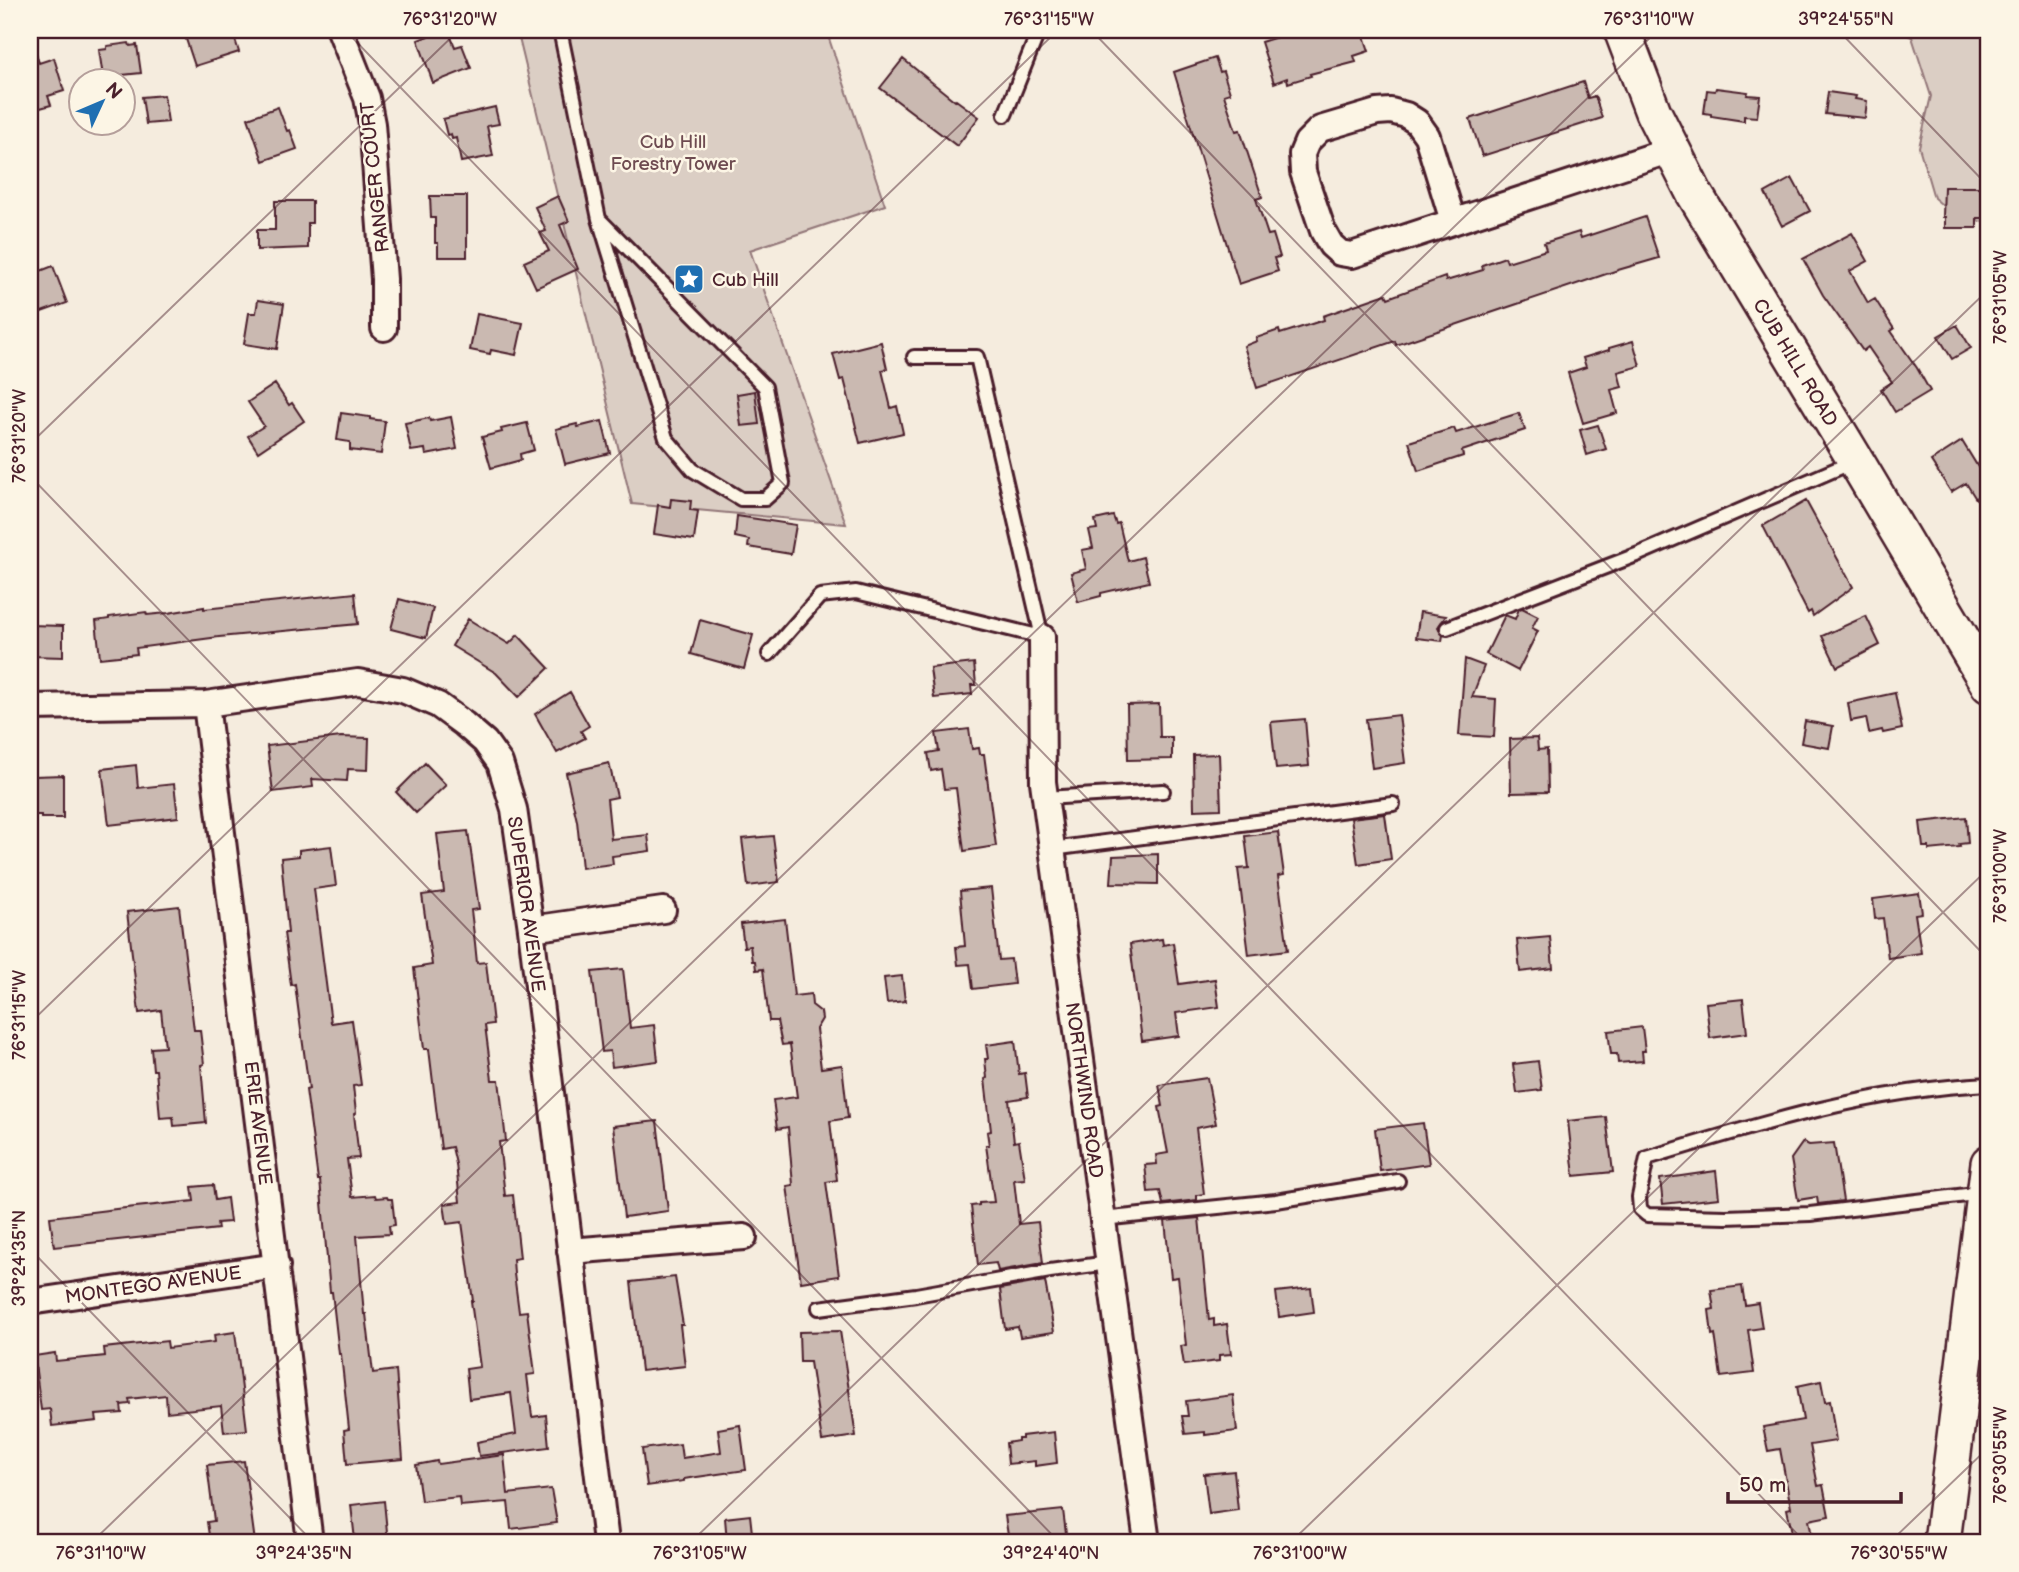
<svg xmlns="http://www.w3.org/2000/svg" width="2019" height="1572" font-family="'Balsamiq Sans',sans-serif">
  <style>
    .green { fill: #dbcec4; stroke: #927678; stroke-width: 2 }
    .building { fill: #cab9b1; stroke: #4a1f2b; stroke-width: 2 }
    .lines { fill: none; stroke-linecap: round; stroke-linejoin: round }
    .lane-casing { stroke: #4a1f2b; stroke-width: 18 }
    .street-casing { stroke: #4a1f2b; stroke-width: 30 }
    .secondary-casing { stroke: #4a1f2b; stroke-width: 40 }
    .lane { stroke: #fcf5e5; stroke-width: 12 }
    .street { stroke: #fcf5e5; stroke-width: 24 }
    .secondary { stroke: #fcf5e5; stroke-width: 35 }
    .ticks { fill: none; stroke: #4a1f2b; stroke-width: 2; stroke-opacity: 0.45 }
    .labels { text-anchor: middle; stroke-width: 5; stroke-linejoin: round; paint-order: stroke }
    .park-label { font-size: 19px; fill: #6e4b51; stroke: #fcf5e5 }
    .street-label { font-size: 19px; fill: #4a1f2b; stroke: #fcf5e5 }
    .poi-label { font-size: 19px; fill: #4a1f2b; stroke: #fcf5e5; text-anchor: start }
    .neatline { fill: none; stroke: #4a1f2b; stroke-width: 2.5 }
    .ticks-label { font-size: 18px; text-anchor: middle; fill: #4a1f2b }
  </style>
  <rect width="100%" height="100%" fill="#f5ecde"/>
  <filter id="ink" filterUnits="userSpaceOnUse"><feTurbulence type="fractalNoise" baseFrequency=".0143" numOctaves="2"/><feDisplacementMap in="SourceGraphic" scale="14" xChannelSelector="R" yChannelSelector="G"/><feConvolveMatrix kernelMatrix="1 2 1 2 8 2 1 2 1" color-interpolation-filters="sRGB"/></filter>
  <g filter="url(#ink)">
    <!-- green -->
    <path class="green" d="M517 30H826L885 205 750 250 846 524 632 504Z
      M1896 30H1989V222L1960 220 1934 198 1919 147 1931 96 1912 37Z"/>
    <!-- building -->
    <path class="building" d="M183 30H232L239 52 195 66Z
      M443 30H448L455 47 462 45 471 68 433 83 418 40Z
      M1300 30H1362L1369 51 1354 56 1356 62 1310 74 1311 76 1288 83 1287 78 1274 83 1261 42Z
      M129 43 130 46 137 45 141 73 103 77 99 50 107 49V46Z
      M35 50 39 63 54 58 64 91 48 96 51 105 33 110 30 102V51Z
      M1215 58 1220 72 1223 71 1230 93 1224 95 1236 131 1240 130 1262 197 1256 199 1268 235 1273 234 1280 257 1274 258 1278 271 1239 284 1174 72Z
      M903 59 955 101 956 100 979 117 957 146 880 88Z
      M1583 82 1588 98 1595 96 1602 118 1482 156 1470 119Z
      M1716 88 1748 92 1747 95 1760 96 1757 117 1744 116V121L1711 116V114L1704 113 1707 90 1715 91Z
      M1828 92 1856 96 1855 99 1867 101 1865 118 1825 114Z
      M164 95 168 122 146 124 142 97Z
      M278 107 287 131 290 130 297 149 263 161 248 118Z
      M495 107 499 124 487 126 493 156 461 162 456 138 452 139 451 134 447 135 443 119Z
      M1792 178 1810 211 1782 226 1765 193Z
      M1944 187H1986V191H1989V215L1985 214V218H1977V228H1945V217H1943Z
      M430 196H467V257H438V243H435V218H431Z
      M558 196 569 221 560 225 578 269 536 288 524 262 549 251 540 233 546 231 535 207Z
      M275 201H312V223H308V248L257 250V230H275Z
      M1645 217 1659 258 1618 270 1396 345 1395 341 1257 388 1244 346 1257 341 1256 338 1279 330 1280 334 1324 320 1323 316 1386 294 1388 298 1445 277 1446 281 1483 270 1482 265 1505 257 1507 262 1546 250 1544 243 1579 232 1581 238Z
      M1852 233 1868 261 1850 271 1868 303 1875 299 1894 329 1891 331 1917 368 1930 391 1895 412 1881 389 1892 382 1868 347 1863 351 1823 295 1803 259Z
      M53 266 67 303 36 314 30 297V275Z
      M258 300 284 304 277 349 244 344 249 313H256Z
      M477 314 523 323 516 355 491 350 490 354 470 350Z
      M1957 325 1971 348 1952 359 1938 336Z
      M1633 341 1640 366 1618 372 1622 387 1611 390 1617 413 1583 423 1568 373 1586 367 1583 358 1609 350V348Z
      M881 342 887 369 882 370 891 408 897 406 903 433 860 443 844 379 840 380 833 354Z
      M275 384 289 405 292 403 304 421 258 452 248 436 264 426 248 402Z
      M755 391 759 424 741 426 737 394Z
      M341 413 370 417V419L385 421 381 454 350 450V442L337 440Z
      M1519 413 1525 430 1462 451 1463 456 1418 471 1409 442 1454 428 1456 433Z
      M451 417 457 449 426 455 425 449 411 451 405 423 429 418 430 421Z
      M602 421 610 453 565 464 556 429 577 424 578 427Z
      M527 423 534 450 520 454 521 460 491 468 482 437 502 432 501 429Z
      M1598 425 1606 449 1587 455 1580 430Z
      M1962 441 1981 472 1989 467V491L1976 499 1966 483 1951 492 1931 461Z
      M671 499 691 501 690 510 698 511 694 540 654 534 658 505 670 507Z
      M1806 501 1853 587 1813 616 1811 611 1808 613 1763 526Z
      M737 516 796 525 791 554 748 547 749 540 735 537Z
      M1113 516 1116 524 1119 523 1128 561 1143 557 1149 582 1101 593V596L1078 602 1071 573 1086 569 1082 550 1093 548 1089 530 1097 529 1095 520Z
      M355 593 358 624 219 637 136 648 137 654 100 658 96 621 109 619V617L146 612 147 615 168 613 204 607V609Z
      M399 599 433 608 426 638 391 629Z
      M1522 608 1538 616 1532 628 1538 631 1518 671 1486 654 1505 615 1515 619 1519 609Z
      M1420 612 1446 616 1438 627 1443 635 1442 641 1416 638Z
      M1866 616 1880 645 1837 667 1822 636Z
      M468 619 509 644 518 635 549 668 519 697 496 673 452 646Z
      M700 620 753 635 744 669 691 654Z
      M30 625 63 626V657L30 656Z
      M1465 659 1484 666 1472 697 1496 699 1494 737 1459 735Z
      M974 663 976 685H971L972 694 934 698 930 668Z
      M570 692 589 726 581 731 585 738 557 753 535 714Z
      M1895 693 1902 729 1883 733 1882 730 1869 733 1866 718 1851 721 1848 703Z
      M1159 704 1160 737H1172V759L1128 760 1127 705Z
      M1399 715 1405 763 1372 768 1366 719Z
      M1305 719 1309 766 1276 769 1271 722Z
      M1805 721 1833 726 1829 748 1801 743Z
      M969 729 972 749 979 748 980 754H984L996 846 964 851 956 788 944 789 941 769 931 771 928 753 939 751 936 733Z
      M341 737 369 738 368 770 348 769 347 781 312 779 313 787 273 792 267 746Z
      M1537 738 1538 750 1547 749 1548 792 1511 793 1510 739Z
      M1219 754 1221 809 1194 810 1193 755Z
      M425 763 446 785 416 813 396 792Z
      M609 763 617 797 607 799 611 839 648 835 650 851 612 856 613 864 582 868 577 821 566 773Z
      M136 765 138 788 174 784 178 817 109 825 102 769Z
      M63 775V818H41V815H30V782H35L34 776Z
      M1385 814 1391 859 1358 864 1351 818Z
      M1966 817 1968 843 1959 844 1960 847 1929 850V847H1923L1920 822Z
      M468 831 479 909 471 910 475 943 477 963 486 962 493 1024 485 1025 490 1064 492 1080H499L506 1141 499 1142 505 1196 513 1195 520 1258 513 1259 514 1274 519 1312 527 1311 535 1374 527 1375 532 1417 546 1415 549 1447 479 1456 477 1442 516 1434 511 1393 469 1399 466 1369 480 1367 471 1301H473L462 1222 447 1224 444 1204 460 1202 456 1164 452 1147 441 1149 429 1049H424L414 968 432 965 422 895 444 892 437 834Z
      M1278 832 1284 875 1278 876 1288 950 1249 955 1238 869 1249 868 1245 836Z
      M773 836 779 882 748 886 742 839Z
      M331 846 336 886 314 889 331 1023 352 1020 361 1085 353 1086 356 1113 354 1114 359 1158 347 1159 352 1197 375 1195 376 1198 387 1197 388 1199H392L395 1225 389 1226 390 1234 357 1236 364 1314H366L373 1373 396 1370 403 1459 347 1464 344 1430 349 1429 341 1354H339L332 1292H330L320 1180H318L310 1119 306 1090 309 1089 299 1015 295 984 291 985 284 933H288L281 858 299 856V850Z
      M1158 854V884L1111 883 1113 856Z
      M991 888 999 960 1011 959 1014 984 973 989 970 964 958 965 956 947 965 946 960 891Z
      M1919 893 1922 913 1915 914 1921 953 1888 958 1883 918 1875 919 1873 899Z
      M179 906 194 1030H200L204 1064 201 1065 206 1123 174 1126 173 1117 160 1118 156 1070H153L151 1048 165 1047 161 1010 139 1013 127 912Z
      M785 919 794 996 811 994 812 1005 821 1012 822 1019 816 1029 821 1068 842 1065 848 1118 830 1121 837 1180 826 1182 839 1276 801 1282 787 1186 793 1185 788 1127 777 1129 773 1100 797 1097 790 1044 782 1045 777 1021H769L763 969 756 970 755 961H752L750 946 744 947 741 924Z
      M1550 937 1553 968 1520 972 1517 940Z
      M1162 939 1163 945 1173 943 1179 984 1215 979 1219 1007 1176 1013 1179 1036 1142 1041 1130 944Z
      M623 969 630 1028 654 1025 658 1061 612 1067 610 1051 602 1052 592 972Z
      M902 976 905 1001 887 1003 884 978Z
      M1743 999 1747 1033 1710 1038 1706 1003Z
      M1642 1027 1645 1051H1642L1643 1061 1618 1063 1617 1054H1611L1608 1031Z
      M1015 1041 1019 1074 1025 1073 1028 1097 1009 1100 1014 1142 1019 1141 1025 1179 1014 1180 1019 1224 1038 1222 1043 1263 998 1271 996 1263 978 1265 971 1206 979 1205V1203L994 1202 986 1145H989L987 1132 991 1131 985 1079 987 1078 985 1059H988L986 1045Z
      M1538 1061 1542 1090 1517 1093 1513 1064Z
      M1207 1078 1216 1124 1196 1128 1204 1194 1197 1195V1200L1163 1204 1160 1191 1148 1192 1145 1165 1157 1164 1156 1155 1168 1153 1159 1107 1163 1106 1159 1085Z
      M1606 1117 1613 1172 1574 1176 1568 1121Z
      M657 1121 668 1211 624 1217 613 1126Z
      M1423 1123 1429 1164 1380 1171 1375 1129Z
      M1803 1142 1809 1145 1834 1143 1843 1201 1818 1204 1817 1197 1798 1200 1791 1159Z
      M1716 1171 1719 1198 1663 1204 1660 1179Z
      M213 1185 215 1200 227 1198 230 1222 217 1223 218 1229 54 1247 50 1217 116 1209 194 1201 192 1187Z
      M1199 1218 1209 1320 1214 1319V1326L1227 1324 1231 1354 1219 1355V1361L1184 1365 1181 1346 1186 1345 1178 1277 1171 1278 1165 1221Z
      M675 1277 683 1325H680L685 1366 641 1371 631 1282Z
      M1045 1281 1054 1332 1020 1337 1018 1327 1005 1329 1000 1289Z
      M1742 1286 1745 1305 1758 1303 1762 1328 1748 1330 1754 1373 1721 1377 1715 1334 1712 1335 1709 1310 1714 1309 1711 1290Z
      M1311 1288 1314 1312 1279 1317 1276 1292Z
      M840 1331 856 1436 822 1441 810 1362H800L799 1332Z
      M235 1332 247 1430 224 1432 221 1406 167 1412 166 1395 129 1399 130 1404 121 1405 122 1413 96 1415 97 1421 52 1426 50 1409 41 1410 34 1356 55 1353 56 1361 105 1356 104 1348 167 1341 168 1348 215 1342 214 1335Z
      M1821 1381 1825 1402 1830 1401 1836 1441 1810 1445 1818 1486 1823 1485 1829 1516 1809 1520 1813 1542H1794L1787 1509 1791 1508 1780 1449 1768 1451 1763 1427 1803 1420 1797 1386Z
      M1233 1395 1237 1431 1205 1435V1432L1185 1434 1182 1416H1188L1186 1401Z
      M740 1425 746 1470 690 1478 684 1479V1481L647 1486 642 1449 680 1444 682 1458 721 1452 718 1429Z
      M1054 1432 1057 1463 1035 1466V1461L1008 1464 1006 1443 1018 1441V1439H1022V1436Z
      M504 1455 508 1494 551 1489 557 1523 511 1529 508 1502 460 1506 459 1497 421 1501 416 1465 437 1461 438 1464Z
      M244 1461 255 1542H210L207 1522 214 1521 207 1465Z
      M1234 1471 1238 1510 1209 1514 1204 1474Z
      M384 1501 388 1542H362L361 1539 355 1540 351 1505Z
      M1063 1510 1067 1542H1009L1005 1516Z
      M750 1515 753 1542H727L725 1518Z"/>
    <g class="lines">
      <!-- lane casing -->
      <g class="lane-casing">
        <path id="lane" d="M560 30 599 219 666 438 693 470 741 499H765L783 483 765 387 599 219
          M1005 115 1039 30
          M1447 628 1639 554 1855 461
          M769 654 820 596 856 592 1042 637 977 357H914
          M1045 798 1163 791
          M1052 849 1393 804
          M1983 1193 1810 1214 1726 1217 1647 1215 1640 1209 1639 1197 1647 1158C1758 1124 1873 1089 1989 1084
          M1102 1219 1276 1201 1398 1181
          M819 1308 916 1295 1050 1271 1108 1263"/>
      </g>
      <!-- street casing -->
      <g class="street-casing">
        <path id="street" d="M340 30 367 98 372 124 384 279V328
          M1453 221 1427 136 1417 122 1406 115 1391 111 1377 112 1320 129 1307 142 1302 154 1303 172 1323 231 1331 245 1340 253 1352 255 1671 150
          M1042 637 1043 782 1147 1542
          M206 704 310 1542
          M30 707 206 704 358 682 403 690 438 705 464 724 485 742 500 763 514 809 531 929 606 1542
          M531 929 663 910
          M570 1251 744 1237
          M30 1302 277 1266"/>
      </g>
      <!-- secondary casing -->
      <g class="secondary-casing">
        <path id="secondary" d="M1622 30 1653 112 1694 193 1856 461 1989 685
          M1942 1542 1989 1163"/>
      </g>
      <!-- lane -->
      <use href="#lane" class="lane"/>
      <!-- street -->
      <use href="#street" class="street"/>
      <!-- secondary -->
      <use href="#secondary" class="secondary"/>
    </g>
  </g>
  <!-- ticks -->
  <path class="ticks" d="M345 30 1805 1542M1091 30 1989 960M1838 30 1989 187M30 444 459 30M30 476 1059 1542M30 1023 1058 30M30 1249 313 1542M92 1542 1658 30M691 1542 1989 289M1291 1542 1989 868M1890 1542 1989 1447"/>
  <!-- icons -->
  <defs>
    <g id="sight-square" transform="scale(1.575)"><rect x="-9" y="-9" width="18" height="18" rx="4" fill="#1f6fb2" stroke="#fcf5e5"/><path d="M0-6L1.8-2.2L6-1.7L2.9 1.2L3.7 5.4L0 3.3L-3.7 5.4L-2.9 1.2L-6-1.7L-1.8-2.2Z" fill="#fff"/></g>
  </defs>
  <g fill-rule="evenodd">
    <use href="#sight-square" x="689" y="279"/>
  </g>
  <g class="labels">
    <!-- park labels -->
    <g class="park-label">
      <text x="673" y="148">Cub Hill<tspan x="673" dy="22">Forestry Tower</tspan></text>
    </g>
    <!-- street labels -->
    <g class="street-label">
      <text transform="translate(374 177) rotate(-96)" y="7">RANGER COURT</text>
      <text transform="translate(1796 362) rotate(59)" y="7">CUB HILL ROAD</text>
      <text transform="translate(527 904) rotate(82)" y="7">SUPERIOR AVENUE</text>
      <text transform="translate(1085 1090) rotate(82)" y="7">NORTHWIND ROAD</text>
      <text transform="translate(259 1123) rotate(83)" y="7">ERIE AVENUE</text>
      <text transform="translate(153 1284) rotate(-8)" y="7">MONTEGO AVENUE</text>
    </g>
    <!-- poi labels -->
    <g class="poi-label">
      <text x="712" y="286">Cub Hill</text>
    </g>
  </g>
  <!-- margin -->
  <rect width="2019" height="1572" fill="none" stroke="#fcf5e5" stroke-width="77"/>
  <!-- north arrow -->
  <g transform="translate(102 102) rotate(46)"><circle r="33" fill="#fcf5e5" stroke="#b59f9b" stroke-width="2"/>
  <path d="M0-5L12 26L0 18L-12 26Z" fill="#1f6fb2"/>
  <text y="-10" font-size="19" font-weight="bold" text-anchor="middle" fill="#4a1f2b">N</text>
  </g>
  <!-- scale -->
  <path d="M1728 1492v10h173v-10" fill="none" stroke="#4a1f2b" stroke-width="3.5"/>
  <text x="1739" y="1492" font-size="21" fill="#4a1f2b" stroke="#fcf5e5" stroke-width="5" paint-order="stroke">50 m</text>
  <rect x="38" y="38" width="1942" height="1496" class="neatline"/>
  <g class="ticks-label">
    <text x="450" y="25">76°31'20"W</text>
    <text x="1049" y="25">76°31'15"W</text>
    <text x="1649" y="25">76°31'10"W</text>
    <text x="1846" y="25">39°24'55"N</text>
    <text transform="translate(2000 297) rotate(-90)" y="6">76°31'05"W</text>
    <text transform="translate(19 436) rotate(-90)" y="6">76°31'20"W</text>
    <text transform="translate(2000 876) rotate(-90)" y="6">76°31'00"W</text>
    <text transform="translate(19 1015) rotate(-90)" y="6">76°31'15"W</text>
    <text transform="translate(19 1258) rotate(-90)" y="6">39°24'35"N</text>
    <text transform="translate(2000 1455) rotate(-90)" y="6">76°30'55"W</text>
    <text x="101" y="1559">76°31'10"W</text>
    <text x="304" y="1559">39°24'35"N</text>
    <text x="700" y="1559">76°31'05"W</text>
    <text x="1051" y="1559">39°24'40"N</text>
    <text x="1300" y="1559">76°31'00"W</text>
    <text x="1899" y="1559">76°30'55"W</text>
  </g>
</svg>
